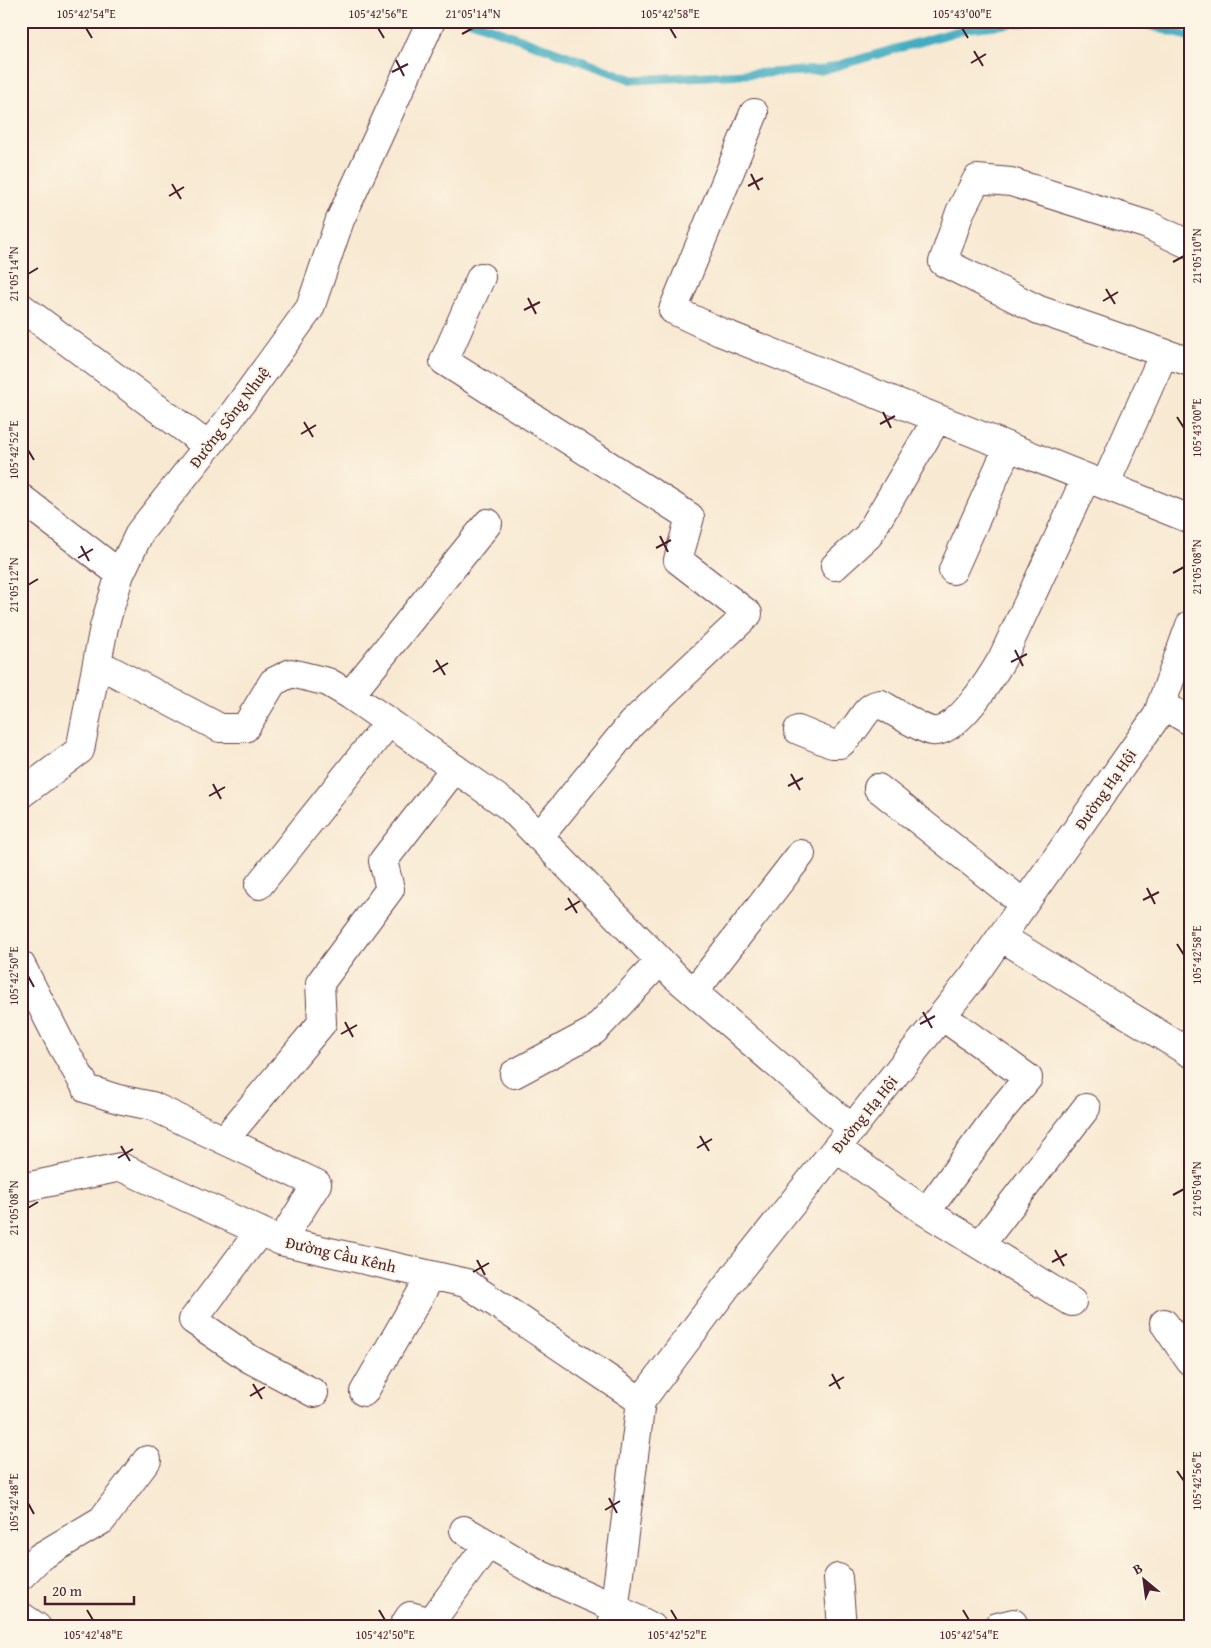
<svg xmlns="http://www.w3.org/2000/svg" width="1211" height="1648" font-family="'Gentium Book Plus',serif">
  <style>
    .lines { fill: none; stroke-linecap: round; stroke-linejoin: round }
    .stream { stroke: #43adc2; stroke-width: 9 }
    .street-casing { stroke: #643d44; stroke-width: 30 }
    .street { stroke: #fff; stroke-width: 28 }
    .ticks { fill: none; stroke: #4a1f2b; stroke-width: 2 }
    .labels { text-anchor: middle; stroke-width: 4; stroke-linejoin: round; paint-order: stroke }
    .street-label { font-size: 16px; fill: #4a1f2b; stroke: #fcf5e5 }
    .neatline { fill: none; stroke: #4a1f2b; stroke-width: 2 }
    .ticks-label { font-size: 12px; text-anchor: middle; fill: #4a1f2b }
  </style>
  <rect width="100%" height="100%" fill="#fcf5e5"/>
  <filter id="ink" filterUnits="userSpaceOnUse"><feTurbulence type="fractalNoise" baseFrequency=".02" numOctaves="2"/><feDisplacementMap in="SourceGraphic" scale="10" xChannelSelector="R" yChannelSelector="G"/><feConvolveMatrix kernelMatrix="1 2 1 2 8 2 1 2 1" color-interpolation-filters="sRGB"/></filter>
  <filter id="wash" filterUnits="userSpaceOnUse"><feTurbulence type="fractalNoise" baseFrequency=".0096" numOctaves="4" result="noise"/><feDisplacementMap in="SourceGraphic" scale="20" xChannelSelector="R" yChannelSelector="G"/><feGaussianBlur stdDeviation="1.12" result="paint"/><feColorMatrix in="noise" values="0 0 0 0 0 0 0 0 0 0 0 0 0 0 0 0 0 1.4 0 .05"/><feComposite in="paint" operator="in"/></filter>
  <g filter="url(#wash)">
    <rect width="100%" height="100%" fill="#f8e9d2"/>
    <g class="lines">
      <!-- stream -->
      <path class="stream" d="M471 21 633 80 822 70 969 28 1034 21
        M1135 21 1190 37"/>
    </g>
  </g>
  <g filter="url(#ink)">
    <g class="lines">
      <!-- street casing -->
      <g class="street-casing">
        <path id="street" d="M754 113 673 310 718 331 1190 519
          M1190 245 1148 225 1011 182 977 179 960 212 943 262 1039 310 1190 362
          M481 277 444 361 690 517 678 560 748 614 631 724 539 837
          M21 307 208 446
          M1105 485 1164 353
          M21 498 120 574
          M835 566 868 536 937 419
          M953 570 1008 447
          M97 663 220 728H245L273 682 291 673 328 682 350 695 510 807 675 976 852 1129
          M350 695 488 523
          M1161 704 1190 721
          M798 730 832 744H840C846 739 852 732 857 725 864 716 868 705 881 704 891 710 921 729 932 731 956 735 991 678 1002 659L1086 478
          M878 788 1024 904
          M21 794 80 750 104 627 120 574 140 532 228 421 310 308 340 220 431 21
          M259 885 389 722
          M1001 937 1190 1053
          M21 965 62 1046 87 1089 118 1099 152 1106 317 1184 281 1241
          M694 992 801 854
          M514 1074 594 1031 660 961
          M234 1128 322 1023 320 983 390 889 383 861 455 768
          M836 1148 926 1212 1072 1302
          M21 1188 121 1167 281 1241 466 1283 641 1401
          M926 1212 1002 1109 1028 1078 942 1016
          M260 1231 193 1320 250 1359 314 1393
          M980 1245 1086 1108
          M1164 1323 1190 1361
          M364 1392 431 1276
          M464 1530 541 1575 615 1608 652 1627
          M21 1576 40 1557 102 1520 147 1460
          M838 1578 842 1627
          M21 1616 37 1627
          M403 1627 410 1616 431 1622 488 1544
          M612 1627 641 1401 739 1270 972 978 1024 904 1157 716 1190 625
          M997 1627 1013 1623"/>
      </g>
      <!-- street -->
      <use href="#street" class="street"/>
    </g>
  </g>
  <!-- ticks -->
  <path class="ticks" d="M86 28 92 38M378 28 384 38M670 28 676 38M962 28 968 38M462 34 473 28M974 51 983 66M396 60 404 76M971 63 986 54M392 72 408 64M751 174 759 190M172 184 181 199M748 186 763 178M169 196 184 187M1173 262 1184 256M28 274 38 268M1106 289 1115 304M528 298 536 314M1103 301 1118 292M524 310 540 302M883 412 891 428M1177 417 1184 428M304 422 313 437M880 424 895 416M301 434 316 425M28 450 34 460M660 536 668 552M81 546 89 561M656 548 671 540M78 558 93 549M1173 573 1184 567M28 585 38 579M1015 650 1023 666M436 660 445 675M1011 662 1027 654M433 672 448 663M791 774 800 790M213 784 221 799M788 786 803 778M209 796 225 787M1147 888 1155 904M568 898 577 913M1143 900 1159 892M565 910 580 901M1177 944 1184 955M28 976 34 987M923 1012 932 1028M345 1022 353 1037M920 1024 935 1016M341 1034 357 1025M700 1136 709 1151M121 1146 130 1161M697 1148 712 1139M118 1158 133 1149M1173 1195 1184 1189M28 1208 38 1202M1055 1250 1064 1266M477 1260 485 1275M1052 1262 1067 1254M473 1272 489 1263M832 1374 840 1389M253 1384 262 1399M829 1386 844 1377M250 1396 265 1387M1177 1471 1184 1481M609 1498 617 1513M28 1503 34 1514M605 1510 620 1501M87 1610 93 1620M379 1610 385 1620M671 1610 677 1620M963 1610 969 1620"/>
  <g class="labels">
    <!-- street labels -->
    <g class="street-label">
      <text transform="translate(229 417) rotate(-53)" y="6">Đường Sông Nhuệ</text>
      <text transform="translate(1105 789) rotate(-55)" y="6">Đường Hạ Hội</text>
      <text transform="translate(864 1114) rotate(-51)" y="6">Đường Hạ Hội</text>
      <text transform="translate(341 1254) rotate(13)" y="6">Đường Cầu Kênh</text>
    </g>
  </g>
  <!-- margin -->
  <rect width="1211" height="1648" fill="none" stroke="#fcf5e5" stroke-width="55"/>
  <!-- north arrow -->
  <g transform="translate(1144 1580) rotate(331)" stroke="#fcf5e5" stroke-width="4" paint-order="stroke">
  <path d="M0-4L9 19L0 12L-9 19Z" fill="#4a1f2b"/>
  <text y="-8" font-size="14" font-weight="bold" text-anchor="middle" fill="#4a1f2b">B</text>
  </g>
  <!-- scale -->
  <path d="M45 1596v8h89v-8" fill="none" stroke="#4a1f2b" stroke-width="2.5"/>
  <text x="52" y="1596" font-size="15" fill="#4a1f2b" stroke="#fcf5e5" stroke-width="4" paint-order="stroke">20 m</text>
  <rect x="28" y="28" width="1156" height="1592" class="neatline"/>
  <g class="ticks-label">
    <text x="86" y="18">105°42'54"E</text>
    <text x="378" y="18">105°42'56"E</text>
    <text x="473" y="18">21°05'14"N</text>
    <text x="670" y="18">105°42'58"E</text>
    <text x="962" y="18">105°43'00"E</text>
    <text transform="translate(1197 256) rotate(-90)" y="4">21°05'10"N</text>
    <text transform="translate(14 274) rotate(-90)" y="4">21°05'14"N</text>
    <text transform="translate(1197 428) rotate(-90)" y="4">105°43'00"E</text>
    <text transform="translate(14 450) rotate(-90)" y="4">105°42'52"E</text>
    <text transform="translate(1197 567) rotate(-90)" y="4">21°05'08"N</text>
    <text transform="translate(14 585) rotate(-90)" y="4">21°05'12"N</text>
    <text transform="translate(1197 955) rotate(-90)" y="4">105°42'58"E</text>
    <text transform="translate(14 976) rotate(-90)" y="4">105°42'50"E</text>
    <text transform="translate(1197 1189) rotate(-90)" y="4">21°05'04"N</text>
    <text transform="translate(14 1208) rotate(-90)" y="4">21°05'08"N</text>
    <text transform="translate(1197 1481) rotate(-90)" y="4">105°42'56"E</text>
    <text transform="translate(14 1503) rotate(-90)" y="4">105°42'48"E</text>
    <text x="93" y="1639">105°42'48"E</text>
    <text x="385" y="1639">105°42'50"E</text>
    <text x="677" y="1639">105°42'52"E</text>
    <text x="969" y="1639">105°42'54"E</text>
  </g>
</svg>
